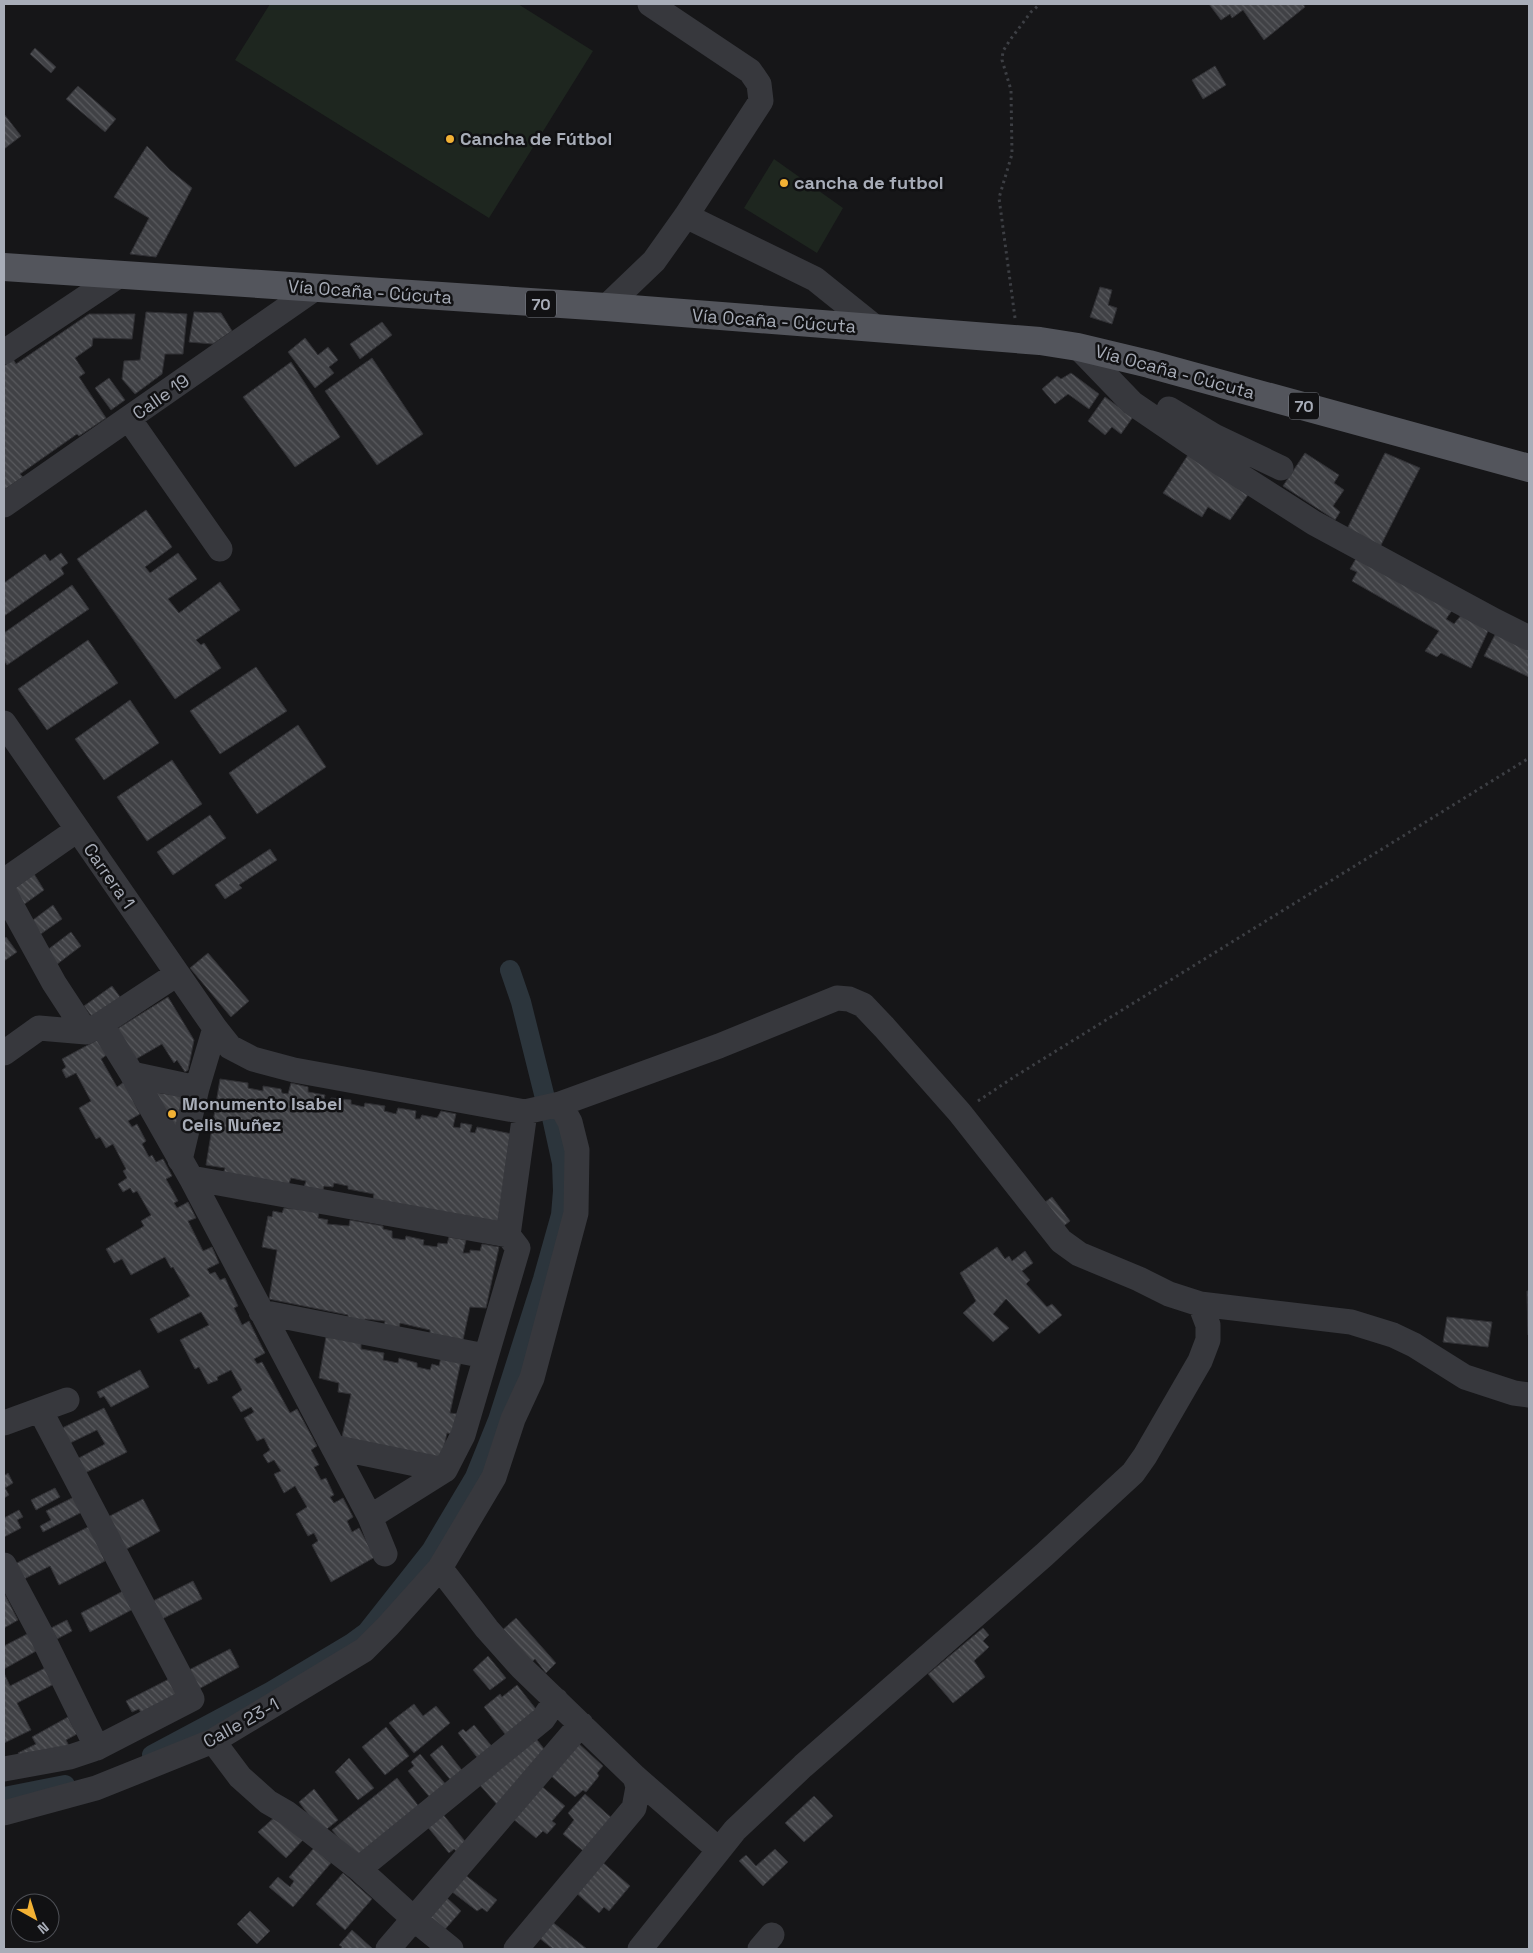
<svg xmlns="http://www.w3.org/2000/svg" width="1533" height="1953" font-family="'Space Grotesk',sans-serif">
  <style>
    .green { fill: #1e261f }
    .lines { fill: none; stroke-linecap: round; stroke-linejoin: round }
    .canal { stroke: #2c353c; stroke-width: 20 }
    .building { fill: url(#building-back-hatch); stroke: #303034 }
    .path { stroke: #3d3f44; stroke-width: 3; stroke-dasharray: 2.5 4; stroke-linecap: butt }
    .minor { stroke: #37383d; stroke-width: 25 }
    .major { stroke: #53555c; stroke-width: 28 }
    .poi-dot { fill: #f2b134; stroke: #111113; stroke-width: 2 }
    .labels { text-anchor: middle; stroke-width: 5; stroke-linejoin: round; paint-order: stroke }
    .shield { fill: #111113; stroke: #7b7e86; stroke-width: 1 }
    .shield-label { font-size: 16px; font-weight: bold; fill: #a8adb8 }
    .poi-label { font-size: 18px; font-weight: bold; fill: #a8adb8; stroke: #111113; text-anchor: start }
    .street-label { font-size: 18px; fill: #a8adb8; stroke: #111113 }
  </style>
  <defs>
    <pattern id="building-back-hatch" width="6" height="6" patternUnits="userSpaceOnUse" patternTransform="scale(1.25)"><rect width="6" height="6" fill="#404145"/><path d="M-1 5l2 2M0 0l6 6M5-1l2 2" fill="none" stroke="#595a5e"/></pattern>
  </defs>
  <rect width="100%" height="100%" fill="#161618"/>
  <!-- green -->
  <path class="green" d="M270 4H518L593 51 489 218 235 60Z
    M774 159 843 208 817 253 744 208Z"/>
  <g class="lines">
    <!-- canal -->
    <path class="canal" d="M510 970 521 1002 545 1098
      M152 1755 270 1692 352 1643 367 1632 431 1551 475 1477 498 1420 543 1279 561 1215 563 1191 562 1163 551 1113
      M4 1797 65 1785"/>
  </g>
  <!-- building -->
  <path class="building" d="M1209 4H1303L1305 7 1264 40 1243 10 1232 18 1230 14 1221 20Z
    M35 48 56 67 51 73 30 54Z
    M1215 66 1226 85 1203 99 1192 80Z
    M78 86 116 119 105 132 66 99Z
    M4 114 21 136 4 149Z
    M147 146 170 170 192 188 156 257 130 254 149 218 114 197Z
    M1100 287 1112 290 1108 305 1117 308 1112 324 1090 317Z
    M146 312 187 314 183 354H165L162 374 135 394 122 379 124 361 140 360Z
    M194 312 221 313 232 331 213 344 189 342Z
    M89 314H135L132 339 93 338 92 346 75 358 85 373 79 377 106 418 79 436 77 434 20 474 23 477 4 490V366L13 359 16 364Z
    M382 322 392 335 360 359 350 344Z
    M305 338 318 355 328 347 338 360 329 367 334 373 315 388 288 352Z
    M372 358 423 434 377 465 325 391Z
    M291 362 340 437 295 467 243 397Z
    M1071 373 1099 394 1089 409 1068 394 1055 404 1042 389 1057 376 1061 379Z
    M109 378 125 400 111 410 95 388Z
    M1105 397 1133 417 1121 434 1112 427 1105 435 1088 421Z
    M1305 453 1339 475 1334 483 1344 490 1333 506 1340 512 1335 520 1283 486Z
    M1385 453 1420 468 1380 547 1346 531Z
    M1188 455 1248 495 1230 520 1208 507 1202 517 1163 493Z
    M146 510 172 547 145 567 150 573 178 553 197 579 168 599 179 613 220 582 240 610 196 640 201 645 204 643 221 668 175 699 77 559Z
    M61 553 68 563 61 568 64 574 4 616V583L45 554 50 561Z
    M1358 555 1453 609 1446 619 1454 624 1462 614 1489 629 1471 668 1441 653 1437 657 1425 651 1439 631 1352 581 1357 572 1350 569Z
    M72 585 89 609 7 665 4 660V633Z
    M1498 629 1529 645V677L1484 656Z
    M88 640 118 683 47 730 18 689Z
    M256 667 287 711 220 754 190 711Z
    M130 700 159 743 104 780 75 739Z
    M298 725 326 767 257 814 229 773Z
    M172 760 202 804 147 841 117 797Z
    M210 815 226 838 173 875 157 852Z
    M270 849 277 860 239 885 242 888 225 899 215 885Z
    M34 874 44 890 19 908 8 893Z
    M53 905 62 919 38 936 29 923Z
    M71 932 81 946 56 965 46 951Z
    M6 937 17 952 4 961V939Z
    M208 953 249 1001 231 1017 190 968Z
    M112 986 123 1001 95 1021 84 1006Z
    M168 997 194 1040 188 1070 185 1072 177 1060 174 1063 162 1044 131 1062 112 1032Z
    M99 1039 108 1054 101 1059 117 1087 124 1082 140 1114 128 1121 132 1127 137 1124 146 1141 142 1144 149 1157 152 1155 156 1162 163 1159 172 1176 166 1179 178 1201 174 1203 177 1208 188 1202 196 1218 188 1221 203 1251 212 1247 219 1263 207 1269 210 1274 215 1272 220 1280 225 1278 238 1306 234 1308 242 1325 249 1321 265 1353 254 1359 257 1364 262 1362 290 1413 297 1409 317 1446 311 1450 319 1465 314 1467 321 1480 326 1478 334 1495 330 1497 334 1503 343 1498 353 1517 347 1521 352 1532 359 1528 375 1557 331 1582 312 1545 318 1541 314 1533 308 1536 296 1514 307 1507 295 1486 284 1493 274 1474 281 1471 274 1460 268 1463 263 1455 270 1450 264 1438 257 1441 244 1418 254 1412 251 1407 241 1412 232 1397 242 1390 231 1370 217 1377 218 1380 208 1384 199 1367 195 1369 180 1340 209 1325 201 1312 158 1333 150 1319 190 1296 173 1267 171 1268 165 1257 131 1275 122 1259 114 1263 106 1249 144 1226 141 1221 151 1215 137 1191 133 1193 130 1188 123 1192 118 1184 127 1178 123 1171 126 1169 113 1144 106 1148 100 1137 96 1139 79 1108 91 1101 76 1073 66 1078 62 1070 66 1067 62 1059Z
    M220 1079 248 1083V1088L263 1091V1086L281 1089 282 1093 288 1094 291 1083 308 1087V1092L325 1095 324 1100 330 1102 331 1098 351 1100V1104L364 1107 365 1103 385 1106 384 1111 396 1114 398 1108 416 1111 415 1119H420L422 1115 437 1118 441 1111 456 1114 453 1127 460 1128 461 1123 472 1125 470 1132 475 1133 477 1127 517 1135 502 1225 373 1199 374 1194 348 1189V1186L334 1183 333 1187 324 1186 323 1190 304 1187 306 1181 291 1178 288 1186 223 1174 225 1168 206 1165Z
    M153 1092 187 1097 179 1139Z
    M1052 1197 1070 1221 1060 1229 1041 1205Z
    M284 1208 319 1211 318 1218 328 1220 327 1224 349 1226 350 1220 383 1226V1229L392 1231V1238L405 1240 406 1236 424 1240 423 1245 437 1247 438 1243 447 1244 449 1237 466 1240 463 1253H470V1250L480 1251 482 1244 499 1247 486 1308 470 1307 463 1340 430 1334V1330L400 1323 399 1330 384 1327 385 1321 365 1319V1322L348 1319V1315L269 1299 277 1250 262 1247 268 1216 272 1217 273 1211 282 1213Z
    M997 1247 1005 1259 1009 1256 1012 1261 1025 1251 1033 1263 1022 1271 1030 1280 1026 1284 1047 1307 1052 1304 1062 1315 1039 1334 1006 1299 993 1314 1009 1328 993 1342 963 1313 976 1301 960 1273Z
    M1527 1291H1529V1335H1528Z
    M1447 1317 1492 1322 1488 1347 1443 1342Z
    M326 1337 361 1341V1349L384 1353 383 1360 398 1363 399 1358 417 1363V1367L430 1370 432 1364 439 1366 441 1357 461 1361 450 1413 458 1414 453 1434 447 1433 441 1462 342 1437 351 1394 338 1392 339 1383 319 1378Z
    M140 1370 149 1387 111 1407 104 1396 100 1398 97 1392Z
    M104 1408 127 1452 85 1473 77 1459 105 1444 97 1430 68 1444 60 1429Z
    M8 1473 13 1483 5 1488 9 1495 4 1498V1476Z
    M55 1488 60 1497 36 1510 31 1500Z
    M74 1497 82 1512 43 1532 40 1526 51 1520 46 1511Z
    M143 1499 160 1531 123 1551 106 1518Z
    M19 1510 23 1517 17 1520 21 1528 4 1537V1518Z
    M90 1526 105 1561 59 1585 50 1566 20 1581 13 1565Z
    M193 1581 202 1599 158 1621 149 1603Z
    M125 1590 135 1608 90 1632 81 1613Z
    M4 1593 18 1620 4 1628Z
    M516 1618 556 1663 546 1673 535 1659 527 1666 499 1633Z
    M67 1620 72 1631 57 1639 51 1628Z
    M983 1628 989 1635 983 1641 989 1647 974 1661 985 1677 953 1703 928 1674Z
    M29 1633 38 1650 4 1669V1646Z
    M230 1649 239 1667 195 1691 185 1672Z
    M488 1656 506 1678 490 1690 473 1670Z
    M45 1668 54 1684 17 1703 31 1730 4 1743V1673L10 1686Z
    M169 1679 179 1697 142 1715 139 1709 132 1712 126 1701Z
    M517 1685 539 1713 509 1739 484 1707 500 1694 502 1697Z
    M414 1704 423 1716 436 1706 450 1723 414 1753 389 1723Z
    M68 1717 77 1734 66 1740 70 1748 24 1764 18 1753 36 1744 32 1737Z
    M474 1725 495 1750 480 1761 458 1733 463 1729 466 1732Z
    M386 1727 409 1756 385 1775 362 1747Z
    M534 1736 548 1754 500 1808 478 1783Z
    M577 1742 603 1766 597 1773 599 1776 586 1792 583 1790 575 1797 550 1775Z
    M442 1745 465 1774 453 1783 430 1755Z
    M420 1754 448 1787 432 1800 408 1771 414 1766 411 1762Z
    M349 1758 374 1788 358 1800 335 1772Z
    M397 1778 421 1809 357 1861 332 1830Z
    M540 1785 565 1806 552 1821 556 1824 547 1834 543 1831 536 1838 512 1818Z
    M314 1789 338 1820 322 1833 299 1802Z
    M585 1794 615 1821 587 1854 563 1834 574 1820 568 1813Z
    M814 1796 833 1816 804 1842 785 1823Z
    M441 1812 469 1846 459 1854 454 1849 449 1853 426 1825Z
    M276 1816 303 1840 286 1858 258 1832Z
    M314 1848 331 1863 293 1907 269 1887 278 1877 290 1887 294 1881 289 1877Z
    M775 1849 788 1862 763 1886 739 1861 746 1855 756 1866Z
    M601 1861 630 1886 609 1911 604 1907 599 1913 574 1891Z
    M343 1873 372 1899 345 1930 316 1904Z
    M464 1874 497 1900 487 1912 482 1908 477 1911 451 1891Z
    M447 1898 461 1911 441 1934 427 1920Z
    M250 1911 270 1931 257 1944 237 1924Z
    M551 1921 587 1949H553L538 1937Z
    M352 1930 373 1949H341L342 1947 339 1945Z"/>
  <g class="lines">
    <!-- path -->
    <path class="path" d="M1015 318 999 198 1012 154 1011 90 1002 60 1003 51 1010 40 1031 12 1040 4
      M978 1101 1014 1077 1529 758"/>
    <!-- minor -->
    <path class="minor" d="M686 216 815 279 876 328
      M606 307 654 261 686 216 761 101 759 84 750 71 650 4
      M1078 347 1132 403 1220 463 1314 523 1495 621 1529 638
      M4 352 118 276
      M1169 409 1214 436 1281 468
      M129 419 220 549
      M4 505 317 287
      M4 723 215 1028 230 1047 253 1059 294 1070 525 1112 560 1104 719 1046 837 998 849 999 863 1005 884 1027 960 1113 1061 1241 1079 1254 1139 1279 1169 1294 1200 1304 1351 1322 1393 1335 1414 1345 1465 1377 1514 1393 1529 1395
      M4 881 77 830
      M4 892 54 983 86 1032
      M101 1024 132 1074 191 1178 370 1517 385 1554
      M4 1053 39 1028 86 1032 101 1024 177 974
      M132 1074 197 1088
      M180 1160 197 1088 215 1028
      M191 1178 508 1235
      M261 1312 485 1356
      M4 1423 67 1400
      M333 1447 445 1470
      M370 1517 445 1470 463 1435 518 1248 508 1235 525 1112
      M4 1565 42 1636 97 1748
      M440 1568 487 1629 521 1667 635 1777 719 1850
      M213 1741 240 1777 268 1802 287 1813 359 1869 414 1919 451 1949
      M4 1769 70 1757 97 1748 192 1699 40 1410
      M4 1813 96 1788 213 1741 364 1650 388 1626 440 1568 494 1477 513 1419 532 1378 576 1213 577 1150 570 1122 560 1104
      M359 1869 543 1719 556 1700
      M388 1949 581 1724
      M516 1949 634 1808 638 1787 635 1777
      M640 1949 735 1830 803 1766 1044 1555 1133 1473 1145 1456 1200 1361 1208 1340V1325L1200 1304
      M760 1949 772 1935"/>
    <!-- major -->
    <path class="major" d="M4 267 606 307 1040 341 1078 347 1149 364 1529 468"/>
  </g>
  <!-- markers -->
  <g class="poi-dot">
    <circle cx="450" cy="139" r="5"/>
    <circle cx="784" cy="183" r="5"/>
    <circle cx="172" cy="1114" r="5"/>
  </g>
  <g class="labels">
    <!-- shield labels -->
    <g class="shield">
      <rect x="526" y="290.5" width="30" height="27" rx="4"/>
      <rect x="1289" y="392.5" width="30" height="27" rx="4"/>
    </g>
    <g class="shield-label">
      <text x="541" y="310">70</text>
      <text x="1304" y="412">70</text>
    </g>
    <!-- poi labels -->
    <g class="poi-label">
      <text x="460" y="145">Cancha de Fútbol</text>
      <text x="794" y="189">cancha de futbol</text>
      <text x="182" y="1110">Monumento Isabel<tspan x="182" dy="21">Celis Nuñez</tspan></text>
    </g>
    <!-- street labels -->
    <g class="street-label">
      <text transform="translate(370 292) rotate(4)" y="6">Vía Ocaña - Cúcuta</text>
      <text transform="translate(774 321) rotate(4)" y="6">Vía Ocaña - Cúcuta</text>
      <text transform="translate(1175 372) rotate(15)" y="6">Vía Ocaña - Cúcuta</text>
      <text transform="translate(161 397) rotate(-35)" y="6">Calle 19</text>
      <text transform="translate(109 876) rotate(55)" y="6">Carrera 1</text>
      <text transform="translate(241 1723) rotate(-29)" y="6">Calle 23-1</text>
    </g>
  </g>
  <!-- border -->
  <rect width="1533" height="1953" fill="none" stroke="#a8adb8" stroke-width="10"/>
  <!-- north arrow -->
  <g transform="translate(35 1918) rotate(141)"><circle r="24" fill="#111113" stroke="#4d4f55"/>
  <path d="M0-4L9 19L0 12L-9 19Z" fill="#f2b134"/>
  <text y="-8" font-size="14" font-weight="bold" text-anchor="middle" fill="#a8adb8">N</text>
  </g>
</svg>
